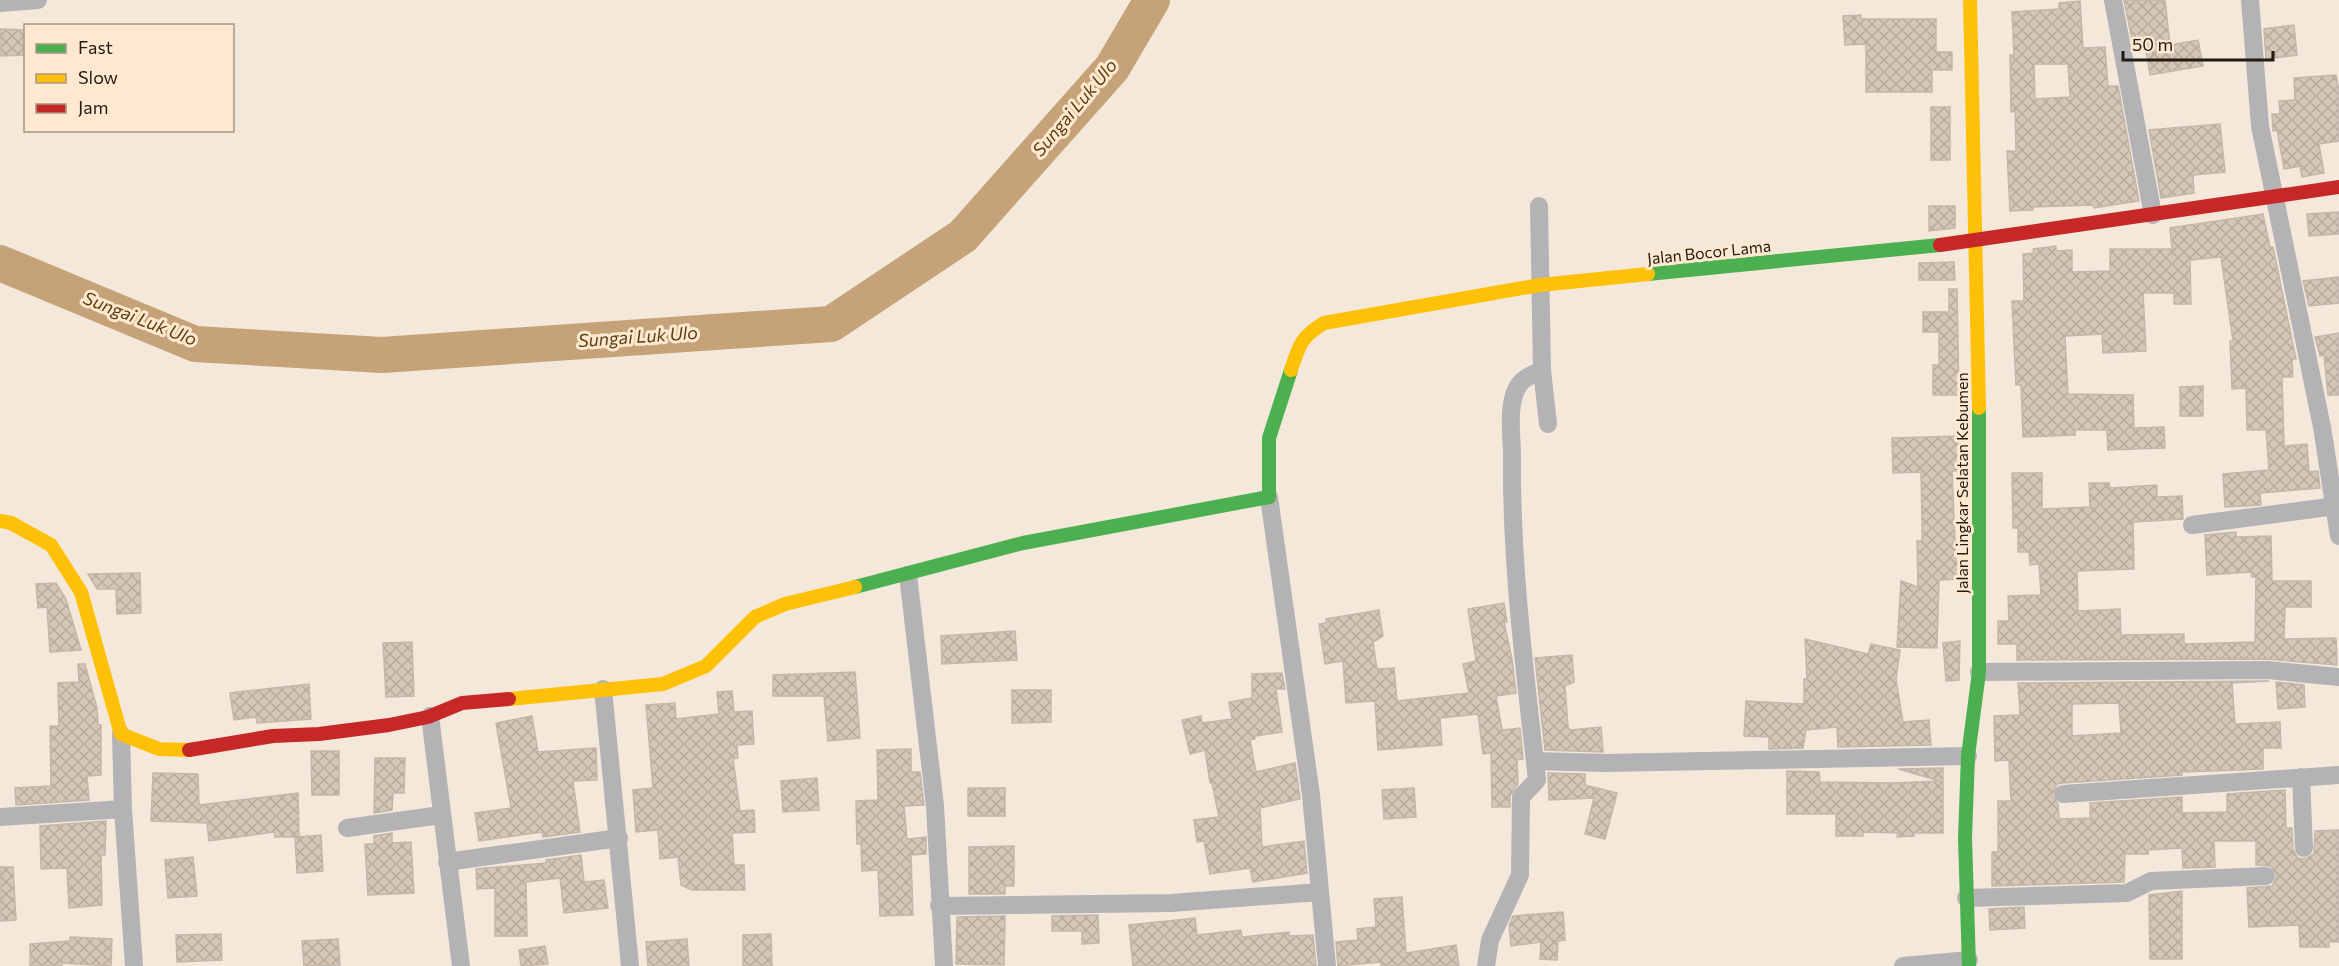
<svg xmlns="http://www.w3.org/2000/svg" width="2339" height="966" font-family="Commissioner,sans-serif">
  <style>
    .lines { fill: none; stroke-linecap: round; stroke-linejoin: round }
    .river { stroke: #c5a277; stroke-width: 36 }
    .building { fill: url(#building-cross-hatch); stroke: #c1b8ad; stroke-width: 1.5; fill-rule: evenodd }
    .street { stroke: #b3b3b5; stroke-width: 18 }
    .fast { stroke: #4caf50; stroke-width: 14 }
    .slow { stroke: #ffc107; stroke-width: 14 }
    .jam { stroke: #c62828; stroke-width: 14 }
    .labels { text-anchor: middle; stroke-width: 6; stroke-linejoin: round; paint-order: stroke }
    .street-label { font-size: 16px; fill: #221b12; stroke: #fee9d0 }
    .water-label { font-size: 18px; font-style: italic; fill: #5d3d10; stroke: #fee9d0 }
  </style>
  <defs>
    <pattern id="building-cross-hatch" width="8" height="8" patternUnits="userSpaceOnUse" patternTransform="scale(1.5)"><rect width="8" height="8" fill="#d5c6b5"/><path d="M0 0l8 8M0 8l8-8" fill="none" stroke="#b7aa9b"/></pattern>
  </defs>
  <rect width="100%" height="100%" fill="#f4e8da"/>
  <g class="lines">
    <!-- river -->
    <path class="river" d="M0 263 195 344 382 355 831 324 963 236 1112 68 1152 0"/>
  </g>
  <!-- building -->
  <path class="building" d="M2124 0H2165L2170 45 2198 40 2203 66 2150 75 2144 39 2132 40Z
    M2080 1 2083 48 2105 47 2108 86H2118L2139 201 2094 208 2093 205 2033 207V210L2010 211 2007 151H2016L2015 111 2011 112 2010 55H2014L2012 12 2059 9V3ZM2034 64H2068L2070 97 2035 99Z
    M1861 15V19H1936V52H1952V70H1932V92H1866V44L1845 45 1843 16Z
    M2294 25 2297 55 2266 59 2264 29Z
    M0 29 26 30V55L0 56Z
    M2336 75 2339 90V141L2319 144 2324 173 2302 177 2300 166 2284 169 2277 130 2273 131 2272 114H2280L2279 101 2295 100 2294 78Z
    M1931 107H1950V160H1931Z
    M2220 124 2225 172 2193 175 2194 193 2161 198 2149 130Z
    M1929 206H1955V228L1929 231Z
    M2339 212V234L2309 236 2307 214Z
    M2263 214 2270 247H2273L2296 359H2292L2293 377H2282L2284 446 2307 444 2309 472 2318 471 2320 488 2260 493 2261 505 2225 507 2223 474 2269 470 2266 430H2247L2246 388 2232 389 2230 341H2233L2221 257 2190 260 2191 304H2174V293H2143L2146 351 2103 353 2102 334 2065 336 2068 394 2133 395 2134 428 2164 427 2165 448 2108 450 2107 430H2075V435L2023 437 2021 385H2016L2012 301H2024L2023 254 2034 253 2033 249 2056 246V251L2072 250V272L2110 271V249H2172L2170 228Z
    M1954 262 1955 280H1919V263Z
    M2339 277V303L2309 306 2303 281Z
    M1949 289H1957L1959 395H1933V365H1939V332H1923V312H1949Z
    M2339 333V395H2328L2324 355 2320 356 2315 337Z
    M2203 386V416H2180V387Z
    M1960 436V471H1952L1956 562 1960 561V579L1939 580 1937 648 1897 647 1901 581 1918 587 1917 541H1922V520L1921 472 1893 473 1892 438Z
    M2012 473H2042V509L2090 507 2089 483H2109L2110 488 2157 485V497L2182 496 2183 519 2133 522 2134 569 2077 571 2078 611 2120 609 2121 635 2184 634V644L2255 642 2256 577H2252L2251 572 2207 575 2205 535 2236 532V537L2271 536 2272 581H2311V607H2285L2284 639 2336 638 2337 665 2267 659 2017 660V644H1998V621H2009L2008 596 2041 595 2039 564 2030 565 2029 552H2018V528H2013Z
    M140 573 141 613 117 614 116 589H97L88 574Z
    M56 583 66 599 81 650 50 652 47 607 38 608 36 584Z
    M1504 603 1507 622H1504L1512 659 1516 693 1496 696 1502 730 1520 728 1523 759 1517 760 1518 784 1510 796V807H1492L1491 753 1483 754 1478 714 1440 718 1442 745 1378 750 1375 701 1346 703 1343 661 1325 664 1319 624 1326 623V619L1379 610 1383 636 1373 642 1377 669 1394 668 1397 701 1469 693 1463 664 1476 661 1468 609Z
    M1015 631 1017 660 942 664 941 636Z
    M1805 639 1868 654 1871 644 1900 650 1896 679 1903 722 1929 720 1931 745 1838 747 1837 727 1806 730 1803 748 1769 749V737L1744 736 1746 701 1804 704V679H1807Z
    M1960 641 1959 680 1946 681 1943 643Z
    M412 642 414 696 386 697 383 643Z
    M1572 655 1574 682 1565 686 1568 727 1570 730 1601 727 1603 752 1545 750 1535 658Z
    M78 664H85L97 708 98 725H101V775L87 776 89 800 16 805 15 788 51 786 50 726H59L58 683 79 682Z
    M855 672 860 738 828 741 824 696H773V675Z
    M1282 673 1285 689H1276L1282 732 1255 736V739L1250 740 1256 772 1295 763 1300 799 1260 808 1262 847 1304 841 1307 873 1253 882 1250 868 1210 874 1204 841 1197 842 1194 820 1219 817 1212 783H1210L1205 750 1190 754 1182 720 1201 716 1202 723 1232 719 1229 702 1252 698V674Z
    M2269 681 2232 683 2235 724 2280 722 2281 748H2263V769L2182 772V775L2062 783 2057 784 2052 795 2058 804 2059 819 2090 818V803L2182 797V813L2227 812V794L2285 790 2286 828H2292L2293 849 2298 858 2305 859 2314 854 2315 831 2339 830V942H2329V947H2300L2299 925 2249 927 2247 888 2272 886 2277 876 2271 866 2256 865V841H2214L2215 867 2183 868 2182 848 2148 850V854H2125L2124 882 1992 886V852H1998V801H2011L2009 760 1995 761 1994 716 2020 715 2018 683ZM2119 703 2121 733 2072 736V704Z
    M2276 682 2304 685 2305 707 2278 709Z
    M309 684 311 719 257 723 256 717 234 720 230 693Z
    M1012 690H1051V722L1012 723Z
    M732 691 734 712 752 711 754 744 737 745 738 758 733 759 740 811 754 810 755 832 732 833 734 865H744L745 890H692L681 885 678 857 660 859 658 830 636 832 633 790 653 788 646 705 675 703 676 719 719 714 717 692Z
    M532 716 538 752 596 748 597 780 573 781 580 832 543 837 542 832 479 841 475 813 511 808 496 723Z
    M911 749V772H920L924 805 904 806 907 839 926 837V854L911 855 913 915 880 916 878 870 862 871 861 844H857L856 801 878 800 877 750Z
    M311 751H339V795H312Z
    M375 758H405L404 793H393L392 810 374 813Z
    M1943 768V833H1914V836L1897 837 1898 833 1863 832V836H1836V814H1787V771L1819 772 1820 782 1894 783 1940 781 1898 769Z
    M153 773 198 774 199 805 298 793 299 837 321 835 323 871 297 873 295 837H275V832L209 841 207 823 151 821Z
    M1548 773 1585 774V785L1617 793 1605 839 1585 834 1594 798 1549 800Z
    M817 778 819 810 783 812 781 781Z
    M968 788H1005V816H968Z
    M1414 788 1416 817 1384 819 1382 790Z
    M106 821 105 855H101L102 905 69 908 67 868 41 869 40 826Z
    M392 833V843L411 842 414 893 368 895 365 844H374V836Z
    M1014 846V886H1005V894H969V847Z
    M581 855 584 882 604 880 608 908 564 913 560 878 526 882 527 936H495V888L477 889 476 869 546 863V860Z
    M193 857 197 896 168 898 165 860Z
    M0 867H13L16 920 0 921Z
    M2182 891V959H2150L2149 895Z
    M1402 897 1406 953 1456 945 1459 966H1381V962L1338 966 1336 942 1358 940 1357 929 1376 927 1374 899Z
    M2024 907 2025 928 1990 930 1989 909Z
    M1563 912 1565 940 1558 941 1557 960 1540 959 1541 942 1511 946 1509 925 1513 916Z
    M1098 915 1099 943 1082 944V931H1052V916Z
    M1005 916 1004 965 956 964 957 917Z
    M1195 918 1197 935 1241 930 1242 937 1289 932V936L1313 935 1316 966H1133L1129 925Z
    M221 934 222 960 177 962 176 935Z
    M771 934 772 966H743V935Z
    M70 937 112 939 111 966 62 963V966H30V944L70 941Z
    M338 939 340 965 304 966 302 941Z
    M687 939 689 966H648L646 942Z
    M545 946 548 964 521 966 519 950Z"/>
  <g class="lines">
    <!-- street -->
    <path class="street" d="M2113 0 2153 215
      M2250 0 2260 126 2322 427 2339 536
      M0 3 38 0
      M1539 206 1542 370 1548 424
      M1269 497 1311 795 1327 966
      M2192 525 2336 506
      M908 575 935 806 944 966
      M1979 672 2267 670 2339 677
      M603 689 630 966
      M430 716 461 966
      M121 734 123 809 134 966
      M1535 761 1605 763 1968 756
      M2301 777 2304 848
      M2063 794 2339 775
      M0 817 123 809
      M347 828 441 815
      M447 862 619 838
      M1966 898 2127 893 2151 881 2266 876
      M939 906 1171 903 1320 892
      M1486 966 1490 940 1520 875 1521 797 1537 780C1525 672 1511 565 1512 456 1512 436 1507 407 1517 388 1522 378 1532 375 1542 370
      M1903 966 1969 960"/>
    <!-- fast -->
    <path class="fast" d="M1648 274 1940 245
      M855 587 1023 543 1269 497V438L1291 370
      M1969 966 1965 838 1968 756 1979 672V408"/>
    <!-- slow -->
    <path class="slow" d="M1970 0 1979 408
      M1291 370C1299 345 1301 337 1324 323L1540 285 1648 274
      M0 521 11 523 51 545 81 592 121 734 159 749 189 750
      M509 699 663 684 706 666 755 617 785 604 855 587"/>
    <!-- jam -->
    <path class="jam" d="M1940 245 2339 187
      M189 750 273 736 319 734 389 725 428 717 462 703 509 699"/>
  </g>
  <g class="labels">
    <!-- street labels -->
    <g class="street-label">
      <text transform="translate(1709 252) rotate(-6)" y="6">Jalan Bocor Lama</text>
      <text transform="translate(1962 483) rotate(-90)" y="6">Jalan Lingkar Selatan Kebumen</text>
    </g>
    <!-- water labels -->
    <g class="water-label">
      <text transform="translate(1075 108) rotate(-50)" y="6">Sungai Luk Ulo</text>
      <text transform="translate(140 319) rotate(21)" y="6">Sungai Luk Ulo</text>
      <text transform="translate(638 337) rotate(-4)" y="6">Sungai Luk Ulo</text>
    </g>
  </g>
  <!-- legend -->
  <rect x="24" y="24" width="210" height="108" fill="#fee9d0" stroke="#a69784" stroke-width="1.5"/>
  <rect x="36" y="44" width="30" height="9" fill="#4caf50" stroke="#a69784" stroke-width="1.5"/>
  <text x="78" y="54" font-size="18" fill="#221b12">Fast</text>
  <rect x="36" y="74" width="30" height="9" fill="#ffc107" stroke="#a69784" stroke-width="1.5"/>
  <text x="78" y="84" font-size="18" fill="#221b12">Slow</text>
  <rect x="36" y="104" width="30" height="9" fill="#c62828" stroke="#a69784" stroke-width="1.5"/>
  <text x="78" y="114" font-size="18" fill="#221b12">Jam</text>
  <!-- scale -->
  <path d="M2123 51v9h150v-9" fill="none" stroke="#221b12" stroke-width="3"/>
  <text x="2132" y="51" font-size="18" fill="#221b12" stroke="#fee9d0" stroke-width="4.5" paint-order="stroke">50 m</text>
</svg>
